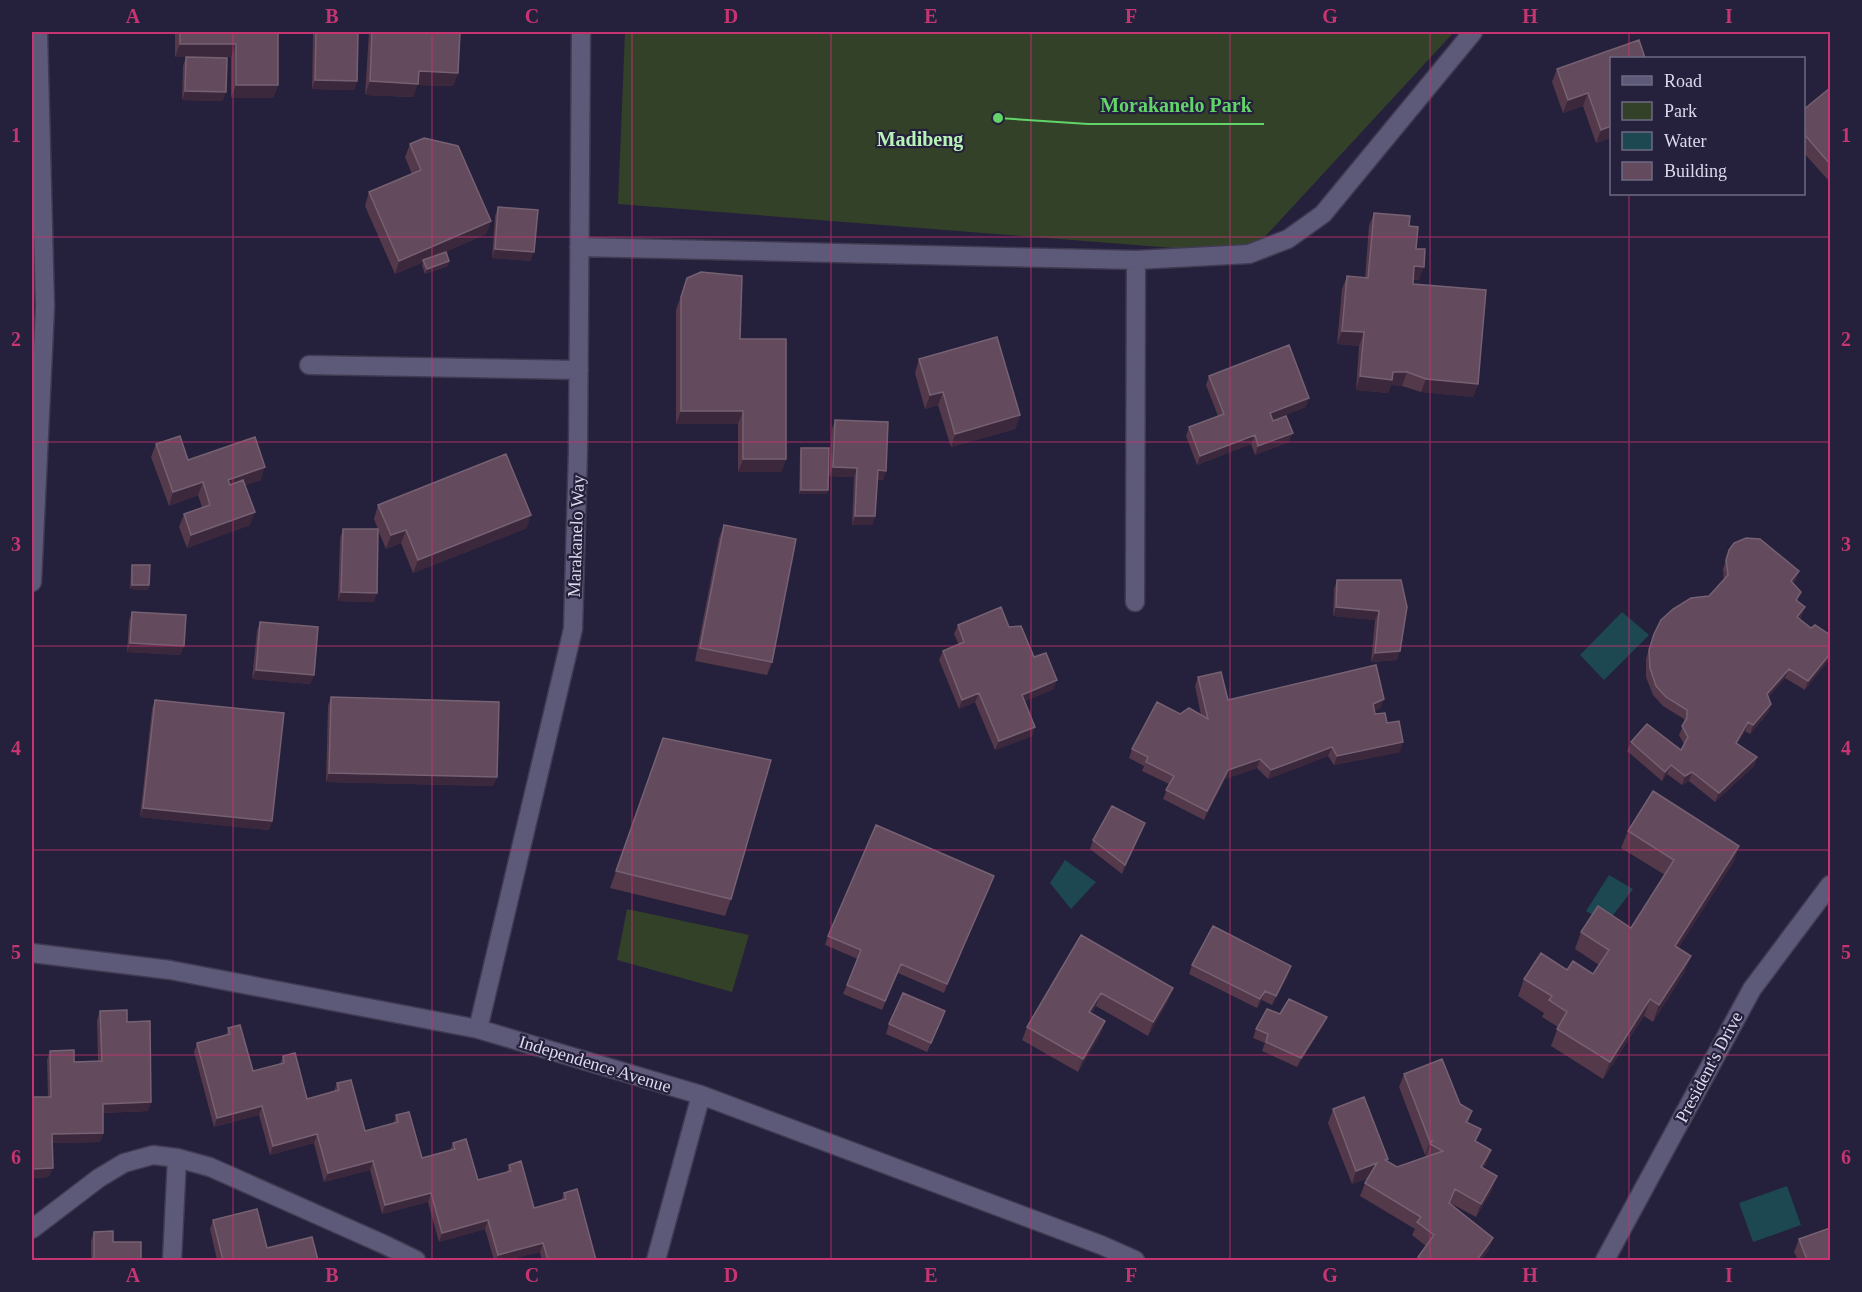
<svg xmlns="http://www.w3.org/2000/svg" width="1862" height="1292" font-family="Georgia,serif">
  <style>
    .green { fill: #344129 }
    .water { fill: #1d4851 }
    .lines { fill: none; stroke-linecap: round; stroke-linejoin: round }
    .minor-casing { stroke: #403b52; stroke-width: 21 }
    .minor { stroke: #5d5978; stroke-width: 18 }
    .wall { fill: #54394a }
    .shaded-wall { fill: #3b283d }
    .building { fill: #634a5c; stroke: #766172; stroke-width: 1.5 }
    .grid { fill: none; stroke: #c63571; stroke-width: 1.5; stroke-opacity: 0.55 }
    .labels { text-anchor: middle; stroke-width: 4.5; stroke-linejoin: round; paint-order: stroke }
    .street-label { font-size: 18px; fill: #dcdaed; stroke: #25203b }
    .neighbourhood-label { font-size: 20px; font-weight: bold; fill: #b7f2b7; stroke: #25203b }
    .leader { fill: none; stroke: #62d469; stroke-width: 2 }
    .callout-dot { fill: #62d469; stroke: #25203b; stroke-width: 2 }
    .callout-label { font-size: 20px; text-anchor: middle; font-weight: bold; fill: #62d469; stroke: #25203b; stroke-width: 4.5; stroke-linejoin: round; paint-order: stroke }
    .neatline { fill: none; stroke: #c63571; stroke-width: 2 }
    .grid-label { font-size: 20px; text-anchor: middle; font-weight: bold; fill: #c63571 }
  </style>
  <rect width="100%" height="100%" fill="#25203b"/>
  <!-- green -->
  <path class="green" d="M625 32H1454L1249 254 618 204Z
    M627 909 749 935 732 992 617 960Z"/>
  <!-- water -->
  <path class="water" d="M1622 612 1649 635 1604 680 1580 655Z
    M1065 860 1096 882 1071 909 1050 883Z
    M1609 875 1633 889 1607 923 1586 911Z
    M1787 1186 1801 1225 1753 1242 1739 1203Z"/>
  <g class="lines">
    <!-- minor casing -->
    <g class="minor-casing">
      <path id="minor" d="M579 247 1136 260 1249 254 1288 239 1323 214 1473 32
        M309 365 579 370
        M32 582 45 307 38 32
        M1135 602 1136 260
        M32 953 170 970 478 1029 701 1095 1101 1245 1135 1260
        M478 1029 573 629 578 449 581 32
        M32 1229 99 1178 124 1163 153 1155 177 1158 210 1167 383 1244 416 1260
        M172 1260 177 1158
        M656 1260 701 1095
        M1605 1260 1752 989 1830 885"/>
    </g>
    <!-- minor -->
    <use href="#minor" class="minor"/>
  </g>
  <!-- wall -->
  <path class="wall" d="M175 32H278V85L273 98H231V57H193L223 101 182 100 183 66 186 57H175Z
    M313 32H358L357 81 354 90 312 89Z
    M369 32H460L458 73 453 86 417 85 413 97 365 95Z
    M1645 58 1611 138 1596 143 1583 106 1563 113 1552 82 1557 69Z
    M1830 88V180L1829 181 1803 152V110Z
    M410 144 491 221 486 234 436 256 449 261 448 266 425 274 422 265 423 262 395 274 365 206 369 192 412 174 405 157Z
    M498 207 531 261 492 258 495 216Z
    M1374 213 1409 226 1416 249 1419 280H1413V284L1478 384 1473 397 1421 392 1402 386 1391 385 1388 393 1356 390 1359 346 1337 344 1342 289 1347 276 1365 278 1369 226Z
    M687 278 740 339 786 459 781 472H738V424H676V310Z
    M919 359 1020 415 1015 429 951 447 938 405 925 409 915 373Z
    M1209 376 1306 407 1272 420 1289 442 1255 455 1251 444 1197 465 1186 436 1189 427 1218 416 1206 385Z
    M835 420 886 471 883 480H877L875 516 872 525H852L854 477 829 476 832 429Z
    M156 444 188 460 261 480 245 485 250 525 187 548 179 527 184 514 202 507 198 495 169 506 151 457Z
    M801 448 828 490 826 494H799L800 453Z
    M378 505 527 528 413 573 401 543 386 549 378 530 374 602 338 601 340 538 343 529H378L374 519Z
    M724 525 772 662 767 675 695 661 719 538Z
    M1729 550 1796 580 1793 583 1802 616 1800 619 1811 628 1830 635 1805 690 1785 678 1768 697 1771 704 1768 713 1750 734 1745 731 1737 744 1757 757 1754 766 1715 802 1689 781 1682 785 1667 774 1662 781 1627 751 1631 742 1681 750 1684 744 1679 735 1684 724V719L1663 706 1653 695 1646 677V659L1654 634 1709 596 1724 580 1723 569Z
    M132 565 149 585 148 590 130 589 131 570Z
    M1337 580 1407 607 1397 660 1371 662 1375 620 1333 616 1334 589Z
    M132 612 181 655 127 652 129 621Z
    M260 622 314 675 310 684 252 679 257 631Z
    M958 625 1009 627 1034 657 1054 689 1025 701 1035 727 1032 736 995 750 975 702 959 709 939 660 943 651 959 645 954 634Z
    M1198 677 1228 700 1381 708 1374 711 1375 714 1387 723 1400 752 1334 765 1328 756 1268 779 1257 768 1225 779 1204 820 1163 799 1169 784 1142 771 1144 766 1129 758 1132 749 1180 714 1201 715 1195 686Z
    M331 697 497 777 493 786 326 782 328 706Z
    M155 700 272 821 269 830 140 817 152 709Z
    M663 738 731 899 725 916 610 888Z
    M1628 831 1739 846 1733 863 1678 948 1691 956 1684 973 1653 1022 1644 1016 1603 1079 1551 1046 1558 1027 1542 1017 1544 1013 1518 996 1524 979 1567 970 1593 974 1599 965 1575 949 1581 932 1631 928 1665 875 1621 848Z
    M1141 832 1122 874 1090 849 1093 840Z
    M994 876 944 993 898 973 882 1010 843 994 858 959 825 945 828 936Z
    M1081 935 1168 1001 1148 1036 1096 1006 1091 1014 1105 1021 1100 1035 1078 1072 1022 1040 1027 1027Z
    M1192 965 1288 975 1272 1005 1262 1000 1257 1008 1189 974Z
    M100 1011 127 1022 148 1111 103 1113V1133L100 1142 52 1143 49 1177 32 1178V1097H48L47 1060 50 1051 74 1062 98 1061 97 1020Z
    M1280 1014 1327 1017 1323 1026 1297 1067 1262 1051 1265 1043 1253 1038 1256 1029Z
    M942 1020 927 1052 886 1034 889 1024Z
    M228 1028 253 1071 280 1064 283 1056 307 1099 334 1091 337 1083 365 1131 394 1123 396 1115 422 1158 450 1150 453 1143 478 1180 507 1172 509 1165 534 1208 561 1201 564 1193 596 1260H542L540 1252 507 1260H494L485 1229 439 1242 428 1202 382 1214 370 1170 324 1182 314 1143 270 1155 259 1115 214 1127 194 1052 197 1043 226 1036Z
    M1404 1074 1460 1104 1472 1111 1468 1123 1477 1142 1491 1150 1486 1163 1483 1169 1492 1190 1476 1217 1450 1203 1493 1238 1488 1251 1481 1260H1417L1418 1257 1426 1246 1412 1235 1415 1229 1360 1196 1365 1183 1368 1178 1352 1184 1328 1123 1333 1109 1387 1161 1397 1167 1425 1157 1426 1155H1425L1399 1087Z
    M213 1220 267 1248 318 1260H217L210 1229Z
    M94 1232 113 1242 141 1260H91V1241Z
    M1799 1239 1830 1260H1798L1794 1252Z"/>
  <!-- shaded-wall -->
  <path class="shaded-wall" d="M180 44H236L231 57H175Z
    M419 71 458 73 453 86 417 85 413 97 365 95 370 81Z
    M315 80 357 81 354 90 312 89Z
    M236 85H278L273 98H231Z
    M185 91 226 92 223 101 182 100Z
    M1588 93 1583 106 1563 113 1568 100Z
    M1611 126V138L1596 143 1601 130Z
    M491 221 486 234 395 274 399 261Z
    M495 249 534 252 531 261 492 258Z
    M449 261 448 266 425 274 427 269Z
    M1414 266 1424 267 1419 280 1410 279Z
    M1342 331 1364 332 1359 346 1337 344Z
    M1393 372H1407L1402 386 1391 385 1388 393 1356 390 1360 376Z
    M1426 379 1478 384 1473 397 1421 392Z
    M943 392 938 405 925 409 930 395Z
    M1309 398 1306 407 1266 422 1270 413Z
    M681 411H743L738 424H676Z
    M1020 415 1015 429 951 447 955 434Z
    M1293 433 1289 442 1255 455 1258 446Z
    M1255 435 1251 444 1197 465 1200 456Z
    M743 459H786L781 472H738Z
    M265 467 261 480 223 493 228 480Z
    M833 467 857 468 854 477 829 476Z
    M878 470 886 471 883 480 874 479Z
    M203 482 198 495 169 506 173 492Z
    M801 490H828L826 494H799Z
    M255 512 250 525 187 548 191 535Z
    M531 515 527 528 413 573 418 560Z
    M855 516H875L872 525H852Z
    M406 530 401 543 386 549 391 535Z
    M1799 571 1796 580 1788 590 1791 581Z
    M132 585H149L148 590 130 589Z
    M341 592 377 593 374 602 338 601Z
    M1336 607 1379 611 1375 620 1333 616Z
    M1805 607 1802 616 1793 626 1797 617Z
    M130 643 184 646 181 655 127 652Z
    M1400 651 1397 660 1371 662 1375 653Z
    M1830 654V659L1805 690 1808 681Z
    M1789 669 1785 678 1764 703 1767 694Z
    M256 670 314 675 310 684 252 679Z
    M1057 680 1054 689 1019 704 1022 695Z
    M979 693 975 702 959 709 962 700Z
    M1384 699 1381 708 1370 713 1373 704Z
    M1771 704 1768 713 1750 734 1753 725Z
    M1748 722 1745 731 1732 752 1736 743Z
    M1035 727 1032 736 995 750 999 741Z
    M1403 742 1400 752 1334 765 1337 756Z
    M1332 747 1328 756 1268 779 1271 770Z
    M1757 757 1754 766 1715 802 1719 793Z
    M1260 759 1257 768 1225 779 1204 820 1207 811 1228 770Z
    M1671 765 1667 774 1662 781 1665 772Z
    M1692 772 1689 781 1682 785 1685 776Z
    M329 773 497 777 493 786 326 782Z
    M143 808 272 821 269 830 140 817Z
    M1145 823 1141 832 1122 874 1125 865Z
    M1739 846 1733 863 1669 963 1675 946Z
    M994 876 991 885 944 993 947 984Z
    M1691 956 1684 973 1653 1022 1659 1005Z
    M1291 966 1288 975 1272 1005 1276 996Z
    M1173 988 1168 1001 1148 1036 1153 1022Z
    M1265 991 1262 1000 1257 1008 1260 999Z
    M1101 993 1096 1006 1084 1026 1089 1012Z
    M1650 999 1644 1016 1603 1079 1610 1062Z
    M1327 1017 1323 1026 1297 1067 1301 1058Z
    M1105 1021 1100 1035 1078 1072 1083 1059Z
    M151 1102 148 1111 99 1113 103 1104Z
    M262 1106 259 1115 214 1127 217 1118Z
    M103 1133 100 1142 49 1143 52 1134Z
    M317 1134 314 1143 270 1155 273 1146Z
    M1432 1141 1426 1155H1425L1430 1142Z
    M1491 1150 1486 1163 1476 1181 1481 1167Z
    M373 1161 370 1170 324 1182 328 1173Z
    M1377 1163 1372 1176 1352 1184 1356 1171Z
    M53 1168 49 1177 32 1178V1169Z
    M1497 1176 1492 1190 1476 1217 1481 1204Z
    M431 1193 428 1202 382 1214 385 1205Z
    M488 1220 485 1229 439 1242 442 1233Z
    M1493 1238 1488 1251 1481 1260H1477Z
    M543 1243 540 1252 507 1260H496L498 1255Z"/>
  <!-- building -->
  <path class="building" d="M180 32H278V85H236V44H180Z
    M316 32H358L357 81 315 80Z
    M372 32H460L458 73 419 71 418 84 370 81Z
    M1639 40 1645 58H1611V126L1601 130 1588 93 1568 100 1557 69Z
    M186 57 227 58 226 92 185 91Z
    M1830 88V164L1803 133V110Z
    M424 138 458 146 491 221 399 261 369 192 421 170 410 144Z
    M498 207 538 210 534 252 495 249Z
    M1374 213 1410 216 1409 226 1418 227 1416 249H1425L1424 267 1414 266 1413 284 1486 290 1478 384 1426 379 1407 372H1393L1392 380 1360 376 1364 332 1342 331 1347 276 1368 278Z
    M446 252 449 261 427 269 423 260Z
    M701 272 742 276 740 339H786V459H743V411H681V297L687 278Z
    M997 337 1020 415 955 434 943 392 930 395 919 359Z
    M1289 345 1309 398 1270 413 1273 421 1286 416 1293 433 1258 446 1255 435 1200 456 1189 427 1224 414 1209 376Z
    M835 420 888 422 886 471 878 470 875 516H855L857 468 833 467Z
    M180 436 188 460 255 437 265 467 228 480 230 485 243 480 255 512 191 535 184 514 210 505 203 482 173 492 156 444Z
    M801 448H829L828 490H801Z
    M506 454 531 515 418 560 406 530 391 535 378 505Z
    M724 525 796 539 772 662 700 648Z
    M343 529H378L377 593 341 592Z
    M1746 538 1760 539 1799 571 1791 581 1801 592 1796 600 1805 607 1797 617 1811 628 1815 625 1830 635V654L1808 681 1789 669 1767 694 1771 704 1753 725 1748 722 1736 743 1757 757 1719 793 1692 772 1685 776 1671 765 1665 772 1631 742 1647 724 1681 750 1688 737 1682 726 1687 718V710L1666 697 1656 686 1650 668 1649 650 1654 634 1661 620 1673 609 1691 598 1709 596 1728 575 1726 560 1729 550 1734 543Z
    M132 565H150L149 585H132Z
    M1337 580H1401L1407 607 1400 651 1375 653 1379 611 1336 607Z
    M1001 607 1009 627 1021 626 1034 657 1046 653 1057 680 1022 695 1035 727 999 741 979 693 962 700 943 651 964 642 958 625Z
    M132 612 186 615 184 646 130 643Z
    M260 622 318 627 314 675 256 670Z
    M1376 665 1384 699 1373 704 1375 714 1385 713 1387 723 1399 721 1403 742 1337 756 1332 747 1271 770 1260 759 1228 770 1207 811 1166 790 1174 776 1146 762 1148 757 1132 749 1157 702 1180 714 1189 708 1208 719 1198 677 1221 672 1228 700Z
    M331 697 499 702 497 777 329 773Z
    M155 700 284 713 272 821 143 808Z
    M663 738 771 760 731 899 616 871Z
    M1653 791 1739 846 1675 946 1691 956 1659 1005 1650 999 1610 1062 1557 1029 1567 1012 1549 1000 1552 996 1524 979 1541 953 1567 970 1573 961 1593 974 1609 950 1581 932 1598 906 1631 928 1674 860 1628 831Z
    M1112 806 1145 823 1125 865 1093 840Z
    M876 825 994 876 947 984 901 964 885 1001 847 985 861 950 828 936Z
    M1213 926 1291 966 1276 996 1265 991 1260 999 1192 965Z
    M1081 935 1173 988 1153 1022 1101 993 1089 1012 1105 1021 1083 1059 1027 1027Z
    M903 993 945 1011 931 1043 889 1024Z
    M1289 999 1327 1017 1301 1058 1266 1042 1268 1034 1256 1029 1267 1009 1280 1014Z
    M127 1010V1022L150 1021 151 1102 103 1104V1133L52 1134 53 1168 32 1169V1097H51L50 1051 74 1050V1062L102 1061 100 1011Z
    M240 1025 253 1071 284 1063 283 1056 295 1053 307 1099 339 1090 337 1083 351 1080 365 1131 398 1122 396 1115 409 1112 422 1158 455 1149 453 1143 466 1139 478 1180 511 1171 509 1165 521 1161 534 1208 566 1199 564 1193 577 1189 596 1260H548L543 1243 498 1255 488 1220 442 1233 431 1193 385 1205 373 1161 328 1173 317 1134 273 1146 262 1106 217 1118 197 1043 230 1034 228 1028Z
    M1442 1059 1460 1104 1472 1111 1466 1122 1481 1129 1475 1141 1491 1150 1481 1167 1497 1176 1481 1204 1455 1189 1449 1203 1493 1238 1477 1260H1423L1418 1257 1434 1235 1417 1222 1421 1217 1365 1183 1377 1163 1356 1171 1333 1109 1364 1097 1388 1159 1385 1160 1397 1167 1443 1151 1430 1144 1432 1141 1430 1142 1404 1074Z
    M257 1209 267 1248 312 1237 318 1260H223L213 1220Z
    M1830 1228V1260H1807L1799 1239Z
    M113 1231V1242H141V1260H94V1232Z"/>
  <!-- grid -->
  <path class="grid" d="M233 32V1260M432 32V1260M632 32V1260M831 32V1260M1031 32V1260M1230 32V1260M1430 32V1260M1629 32V58M1629 194V1260M32 237H1830M32 442H1830M32 646H1830M32 850H1830M32 1055H1830"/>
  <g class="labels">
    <!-- street labels -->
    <g class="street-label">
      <text transform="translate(576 536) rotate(-88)" y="6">Marakanelo Way</text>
      <text transform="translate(595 1064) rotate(17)" y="6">Independence Avenue</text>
      <text transform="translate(1709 1067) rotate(-62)" y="6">President's Drive</text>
    </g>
    <!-- neighbourhood labels -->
    <g class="neighbourhood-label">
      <text x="920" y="146">Madibeng</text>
    </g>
  </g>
  <!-- callouts -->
  <path class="leader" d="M998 118L1088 124H1264"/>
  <circle class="callout-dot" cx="998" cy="118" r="6"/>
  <g class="callout-label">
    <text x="1176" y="112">Morakanelo Park</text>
  </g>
  <!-- border -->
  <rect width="1862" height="1292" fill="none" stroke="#25203b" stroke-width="66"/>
  <!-- legend -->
  <rect x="1610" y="57" width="195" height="138" fill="#25203b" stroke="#6e6a82" stroke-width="1.5"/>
  <rect x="1622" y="76" width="30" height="9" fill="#5d5978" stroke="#6e6a82" stroke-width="1.5"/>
  <text x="1664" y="87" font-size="18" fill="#dcdaed">Road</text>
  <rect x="1622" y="102" width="30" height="18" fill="#344129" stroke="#6e6a82" stroke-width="1.5"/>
  <text x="1664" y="117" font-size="18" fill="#dcdaed">Park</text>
  <rect x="1622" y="132" width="30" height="18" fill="#1d4851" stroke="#6e6a82" stroke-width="1.5"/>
  <text x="1664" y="147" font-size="18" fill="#dcdaed">Water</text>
  <rect x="1622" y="162" width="30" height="18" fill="#634a5c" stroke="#6e6a82" stroke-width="1.5"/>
  <text x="1664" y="177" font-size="18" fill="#dcdaed">Building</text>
  <rect x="33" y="33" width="1796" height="1226" class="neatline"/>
  <g class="grid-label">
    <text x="133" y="23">A</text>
    <text x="332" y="23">B</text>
    <text x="532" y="23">C</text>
    <text x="731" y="23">D</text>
    <text x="931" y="23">E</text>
    <text x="1131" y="23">F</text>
    <text x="1330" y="23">G</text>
    <text x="1530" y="23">H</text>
    <text x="1729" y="23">I</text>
    <text x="16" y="142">1</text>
    <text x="1846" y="142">1</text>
    <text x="16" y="346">2</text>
    <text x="1846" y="346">2</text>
    <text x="16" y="551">3</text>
    <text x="1846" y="551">3</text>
    <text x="16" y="755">4</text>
    <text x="1846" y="755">4</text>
    <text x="16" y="959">5</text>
    <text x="1846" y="959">5</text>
    <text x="16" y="1164">6</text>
    <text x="1846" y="1164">6</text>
    <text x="133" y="1282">A</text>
    <text x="332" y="1282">B</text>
    <text x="532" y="1282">C</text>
    <text x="731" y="1282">D</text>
    <text x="931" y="1282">E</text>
    <text x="1131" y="1282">F</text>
    <text x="1330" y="1282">G</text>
    <text x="1530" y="1282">H</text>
    <text x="1729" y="1282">I</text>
  </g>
</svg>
